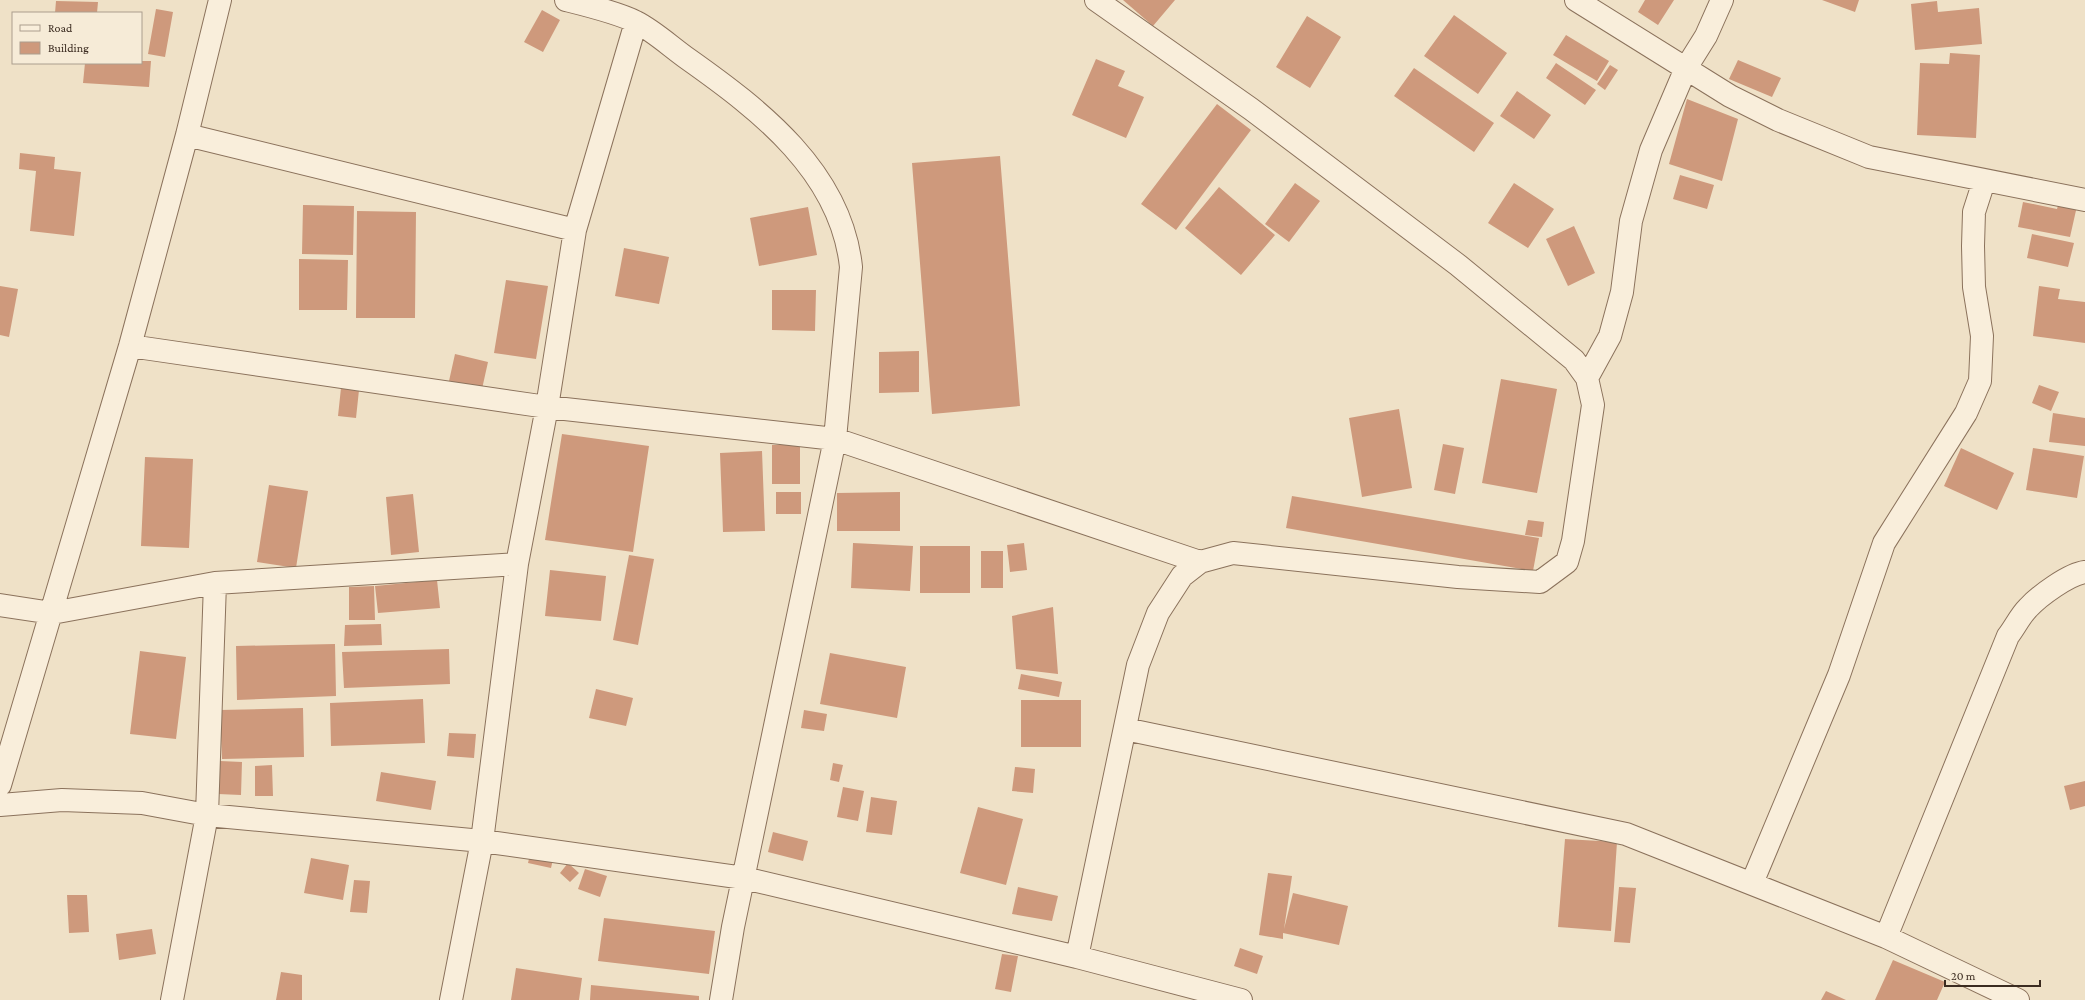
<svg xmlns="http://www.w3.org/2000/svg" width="2085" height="1000" font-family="'Crimson Pro',serif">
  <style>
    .building { fill: #ce997c }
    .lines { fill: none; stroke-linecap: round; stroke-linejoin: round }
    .minor-casing { stroke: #8b725c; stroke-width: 24 }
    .minor { stroke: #f9eedb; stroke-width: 22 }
  </style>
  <rect width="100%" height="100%" fill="#efe1c7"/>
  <!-- building -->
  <path class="building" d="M1123 0H1175L1153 26Z
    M1645 0H1674L1658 25 1638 12Z
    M1822 0H1859L1855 12Z
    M56 1 98 2 97 13H55Z
    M1937 1 1938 12 1979 8 1982 44 1915 50 1911 4Z
    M156 9 173 12 165 57 148 54Z
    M542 10 560 20 543 52 524 42Z
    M1454 15 1507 53 1478 94 1424 56Z
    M1307 16 1341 37 1310 88 1276 67Z
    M1566 35 1609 61 1597 81 1553 55Z
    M1950 53 1980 55 1976 138 1917 135 1920 63 1949 64Z
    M1096 59 1125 71 1118 86 1144 97 1126 138 1072 115Z
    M1738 60 1781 78 1772 97 1729 79Z
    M141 61H151L149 87 83 83 85 63H141Z
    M1556 63 1596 90 1585 105 1546 78Z
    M1610 65 1618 70 1605 90 1597 84Z
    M1414 68 1494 123 1474 152 1394 96Z
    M1517 91 1551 115 1534 139 1500 116Z
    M1687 99 1738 119 1722 181 1669 164Z
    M1217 104 1251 130 1176 230 1141 204Z
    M20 153 55 157 54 169 81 172 74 236 30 231 36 171 19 169Z
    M1000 156 1020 406 932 414 912 163Z
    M1680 175 1714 185 1707 209 1673 199Z
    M1295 183 1320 201 1289 242 1265 224Z
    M1514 183 1554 209 1528 248 1488 223Z
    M1219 187 1275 235 1241 275 1185 228Z
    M2023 202 2057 209 2059 202 2077 206 2070 237 2018 227Z
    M303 205 354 206 353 255 302 254Z
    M808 207 817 255 759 266 750 218Z
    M357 211 416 212 415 318H356Z
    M1574 226 1595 273 1568 286 1546 239Z
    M2032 234 2074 243 2068 267 2027 258Z
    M624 248 669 257 659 304 615 296Z
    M299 259 348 260 347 310H299Z
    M506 280 548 286 536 359 494 353Z
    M0 286 18 289 9 337 0 335Z
    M2039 286 2060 289 2058 299 2085 302V343L2033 336Z
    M772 290H816L815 331 772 330Z
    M919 351V392L879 393V352Z
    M455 354 488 362 482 389 449 381Z
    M1501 379 1557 389 1537 493 1482 483Z
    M2039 385 2059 392 2051 411 2032 403Z
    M341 388 359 390 356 418 338 416Z
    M1399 409 1412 488 1362 497 1349 418Z
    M2053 413 2085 418V446L2049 442Z
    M562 434 649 446 633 552 545 540Z
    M1443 444 1464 448 1455 494 1434 490Z
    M772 445H800V484H772Z
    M1961 448 2014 473 1997 510 1944 486Z
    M2033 448 2084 456 2077 498 2026 490Z
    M762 451 765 531 723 532 720 453Z
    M145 457 193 459 189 548 141 546Z
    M269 485 308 491 296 568 257 562Z
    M776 492H801V514H776Z
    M900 492V531H837V493Z
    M413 494 419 552 391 555 386 497Z
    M1292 496 1539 538 1533 571 1286 528Z
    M1528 520 1544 522 1542 537 1525 535Z
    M853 543 913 546 910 591 851 588Z
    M1024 543 1027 570 1010 572 1007 545Z
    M920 546H970V593H920Z
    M981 551H1003V588H981Z
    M629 555 654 559 638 645 613 640Z
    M550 570 606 576 601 621 545 616Z
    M437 580 440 608 378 613 375 586Z
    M374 586 375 620H349V587Z
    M1053 607 1058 674 1016 669 1012 616Z
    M381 624 382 645 344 646 345 625Z
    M335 644 336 696 237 700 236 646Z
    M449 649 450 684 344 688 342 652Z
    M140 651 186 657 176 739 130 734Z
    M830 653 906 667 897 718 820 704Z
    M1021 674 1062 682 1059 697 1018 689Z
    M596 689 633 698 626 726 589 718Z
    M423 699 425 743 331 746 330 703Z
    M1021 700H1081V747H1021Z
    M303 708 304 757 222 759 220 710Z
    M804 710 827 714 824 731 801 728Z
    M449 733 476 734 474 758 447 756Z
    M220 761 242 762 241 795 218 794Z
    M833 763 843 765 839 782 830 780Z
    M272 765 273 796H255V766Z
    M1015 767 1035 769 1033 793 1012 791Z
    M381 772 436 781 431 810 376 801Z
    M2085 781V806L2070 810 2064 786Z
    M843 787 864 791 858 821 837 817Z
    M871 797 897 801 892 835 866 832Z
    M978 807 1023 819 1006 885 960 873Z
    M773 832 808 841 803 861 768 852Z
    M1565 839 1617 842 1611 931 1558 927Z
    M531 850 554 855 551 868 528 863Z
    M311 858 349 865 343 900 304 893Z
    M568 863 579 873 570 882 560 873Z
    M585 869 607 876 600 897 578 889Z
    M1268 873 1292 876 1284 929 1293 893 1348 906 1339 945 1283 933V939L1259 935Z
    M354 880 370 881 367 913 350 912Z
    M1018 887 1058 896 1052 921 1012 914Z
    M1619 887 1636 888 1630 943 1614 942Z
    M67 895H87L89 932 69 933Z
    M604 918 715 931 709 974 598 961Z
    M152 929 156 954 119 960 116 934Z
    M1240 948 1263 956 1257 974 1234 966Z
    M1002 954 1018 956 1011 992 995 989Z
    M1893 960 1945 982 1937 1000H1875Z
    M516 968 582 978 579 1000H511Z
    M281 972 302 975V1000H276Z
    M591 985 699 996V1000H590Z
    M1826 991 1846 1000H1821Z"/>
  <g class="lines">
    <!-- minor casing -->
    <g class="minor-casing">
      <path id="minor" d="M566 0C586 5 619 13 636 22 654 31 671 47 688 59 760 110 841 172 851 267L835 439 733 927 721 1000
        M1576 0 1730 96 1778 120 1869 157 2085 200
        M187 135 575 230
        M130 346 547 407 835 439 1200 562
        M1587 378 1610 336 1622 292 1631 221 1651 150 1686 68 1706 36 1722 0
        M0 605 52 613 215 583 517 564
        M1125 729 1626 834 1886 937 2018 1000
        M0 785 130 346 187 135 220 0
        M0 805 62 800 142 803 207 815 482 841 744 878 1077 957 1241 1000
        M1752 883 1839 675 1884 543 1966 413 1980 381 1982 336 1974 287 1973 246 1974 212 1984 181
        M1886 937 2008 636C2015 627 2020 616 2028 608 2039 596 2069 574 2085 572
        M1077 957 1138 665 1158 613 1182 576 1200 562 1233 553 1458 577 1540 582 1567 562 1573 541 1593 405 1587 378 1574 360 1458 265 1251 109 1096 0
        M172 1000 207 815 215 583
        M451 1000 482 841 517 564 547 407 575 230 636 22"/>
    </g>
    <!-- minor -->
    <use href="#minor" class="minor"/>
  </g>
  <!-- legend -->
  <rect x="12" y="12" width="130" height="52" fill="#f6ebd7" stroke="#ab9e8e"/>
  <rect x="20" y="25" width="20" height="6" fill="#f9eedb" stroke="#ab9e8e"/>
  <text x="48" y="32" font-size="12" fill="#3b2b20">Road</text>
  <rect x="20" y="42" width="20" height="12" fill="#ce997c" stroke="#ab9e8e"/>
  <text x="48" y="52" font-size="12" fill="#3b2b20">Building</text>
  <!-- scale -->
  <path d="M1945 980v6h95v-6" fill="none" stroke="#3b2b20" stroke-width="2"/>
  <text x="1951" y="980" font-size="12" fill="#3b2b20" stroke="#f6ebd7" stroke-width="3" paint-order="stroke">20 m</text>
</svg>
